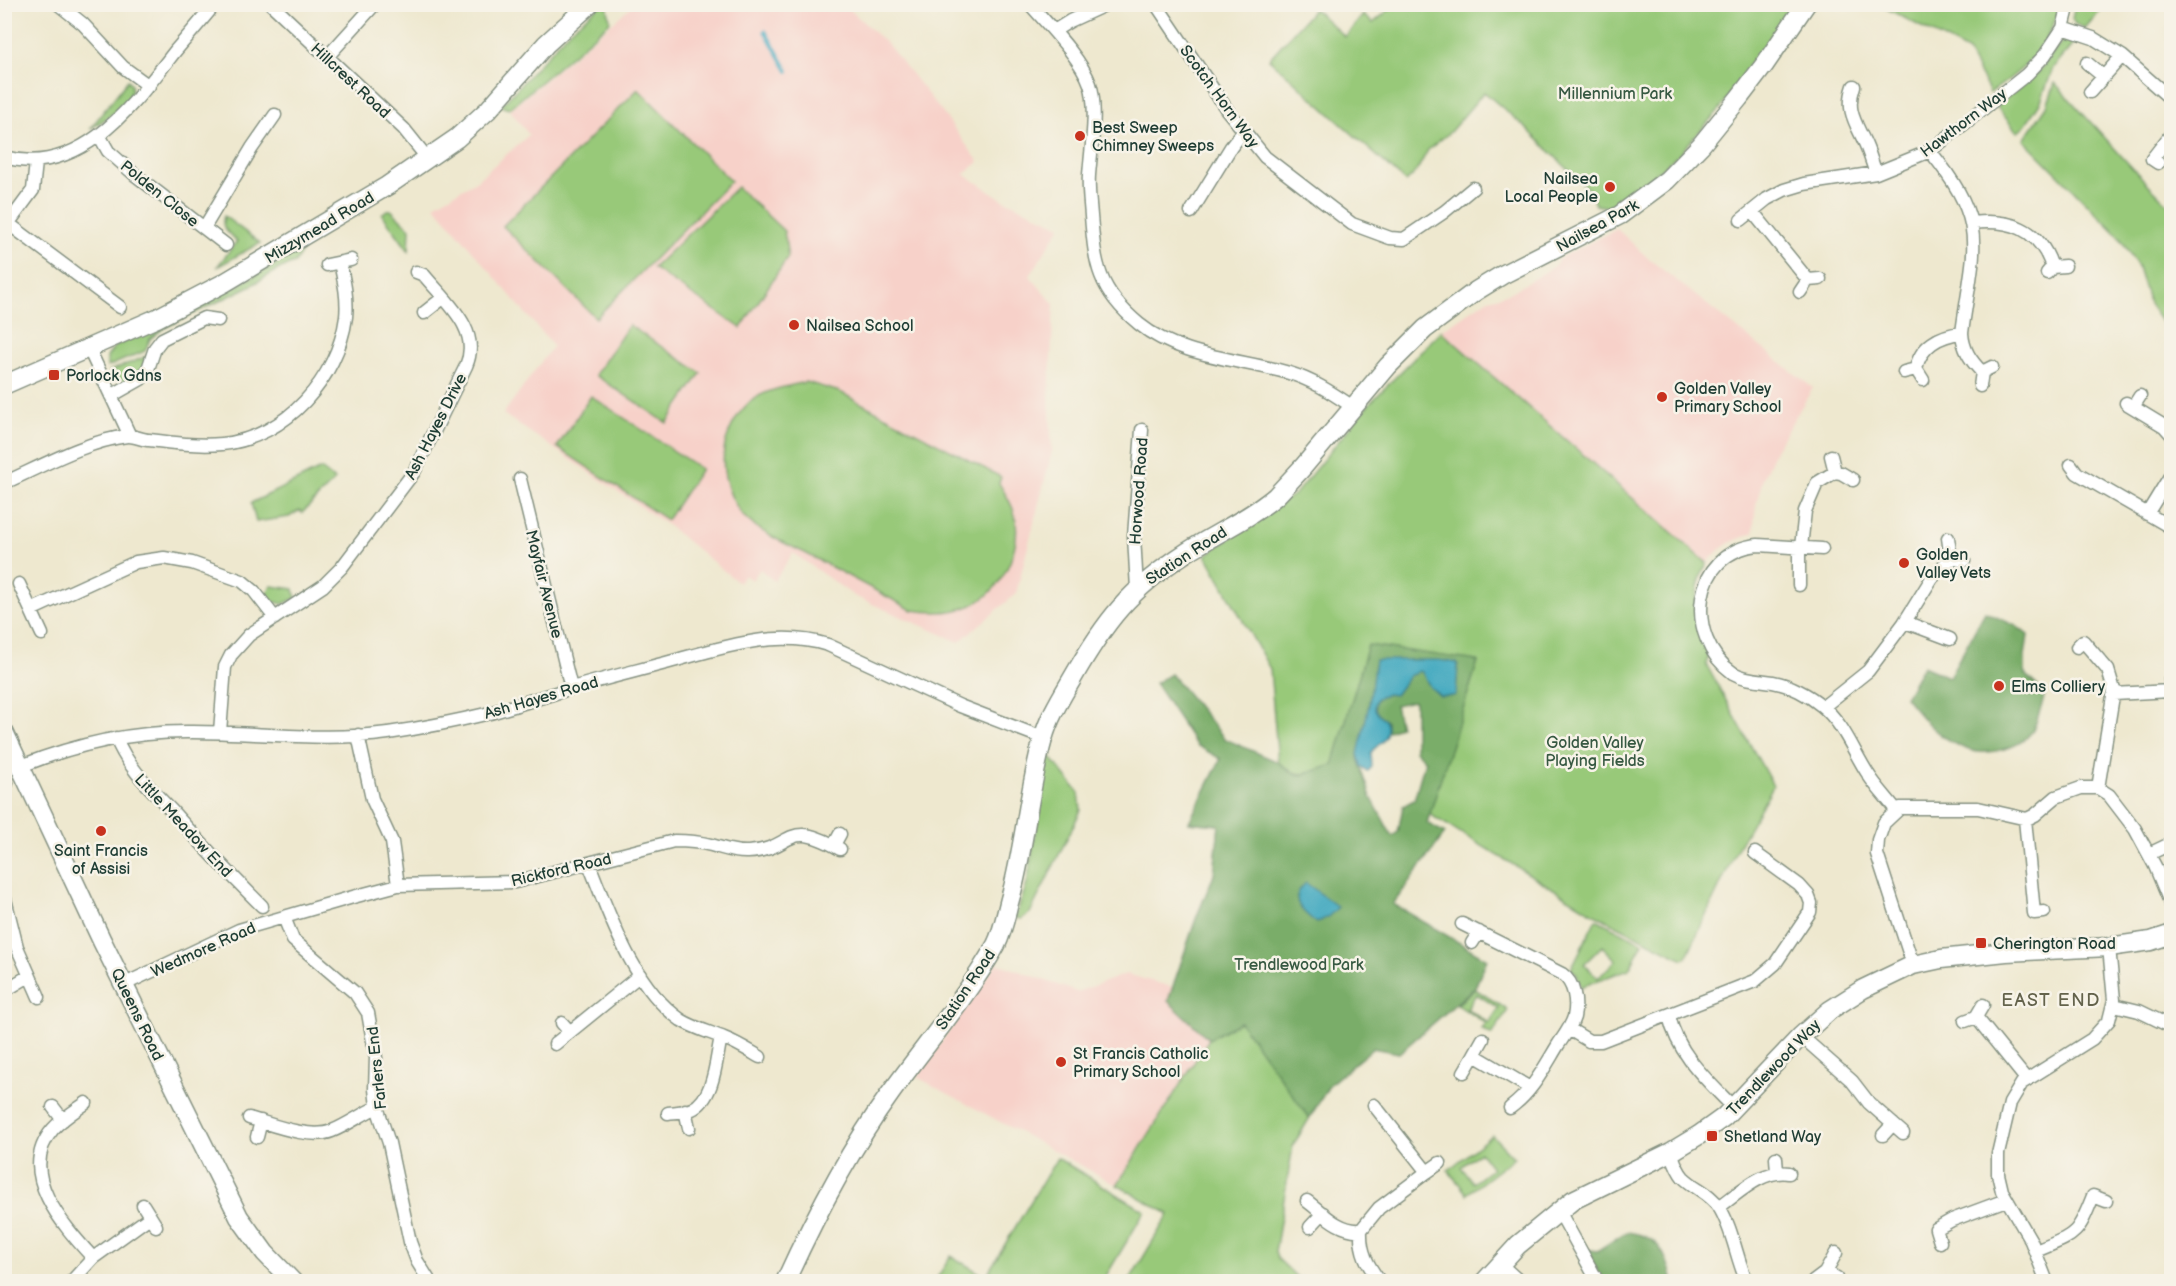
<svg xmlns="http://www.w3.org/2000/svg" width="2176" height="1286" font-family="'Balsamiq Sans',sans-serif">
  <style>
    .built { fill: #f7d1c9 }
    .green { fill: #98c979; stroke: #5c8356; stroke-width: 1.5; fill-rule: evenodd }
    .forest { fill: #7aad69; stroke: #4c754e; stroke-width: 1.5; fill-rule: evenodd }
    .water { fill: #3fa8bf; stroke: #2f727a; stroke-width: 1.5 }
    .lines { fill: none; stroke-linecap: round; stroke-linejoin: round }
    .stream { stroke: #3fa8bf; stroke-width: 4 }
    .street-casing { stroke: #869282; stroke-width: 15 }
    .secondary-casing { stroke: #869282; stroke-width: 21 }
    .street { stroke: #fff; stroke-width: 12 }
    .secondary { stroke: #fff; stroke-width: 18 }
    .poi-dot { fill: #c8321e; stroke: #f7f3e8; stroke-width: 2 }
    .labels { text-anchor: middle; stroke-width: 5; stroke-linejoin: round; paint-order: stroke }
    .street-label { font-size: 16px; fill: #1f3d34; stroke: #f7f3e8 }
    .park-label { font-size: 16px; fill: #375942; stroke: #f7f3e8 }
    .poi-label { font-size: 16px; fill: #1f3d34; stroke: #f7f3e8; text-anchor: start }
    .neighbourhood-label { font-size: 18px; letter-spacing: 1.5px; fill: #64634c; stroke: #f7f3e8 }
  </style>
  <rect width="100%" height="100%" fill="#f7f3e8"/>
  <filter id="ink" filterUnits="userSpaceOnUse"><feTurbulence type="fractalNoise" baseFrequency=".0167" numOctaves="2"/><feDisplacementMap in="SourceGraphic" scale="12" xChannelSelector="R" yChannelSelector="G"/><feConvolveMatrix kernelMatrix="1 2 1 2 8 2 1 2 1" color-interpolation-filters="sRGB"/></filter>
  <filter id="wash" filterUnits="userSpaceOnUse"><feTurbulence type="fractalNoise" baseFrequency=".008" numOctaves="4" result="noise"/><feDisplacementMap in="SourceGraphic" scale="24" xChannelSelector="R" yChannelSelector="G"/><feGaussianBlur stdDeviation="1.35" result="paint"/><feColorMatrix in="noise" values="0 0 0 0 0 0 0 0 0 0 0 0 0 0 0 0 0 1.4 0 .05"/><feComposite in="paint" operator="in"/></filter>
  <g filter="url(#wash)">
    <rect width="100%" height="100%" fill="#eee8cf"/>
    <!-- built -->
    <path class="built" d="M633 5H845L889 46 942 112 979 162 964 174 1002 199 1061 226 1030 276 1054 304 1049 396 1052 451 1016 594 959 642 854 596 793 553 774 581 760 569 752 580 744 575 739 583 666 524 503 414 553 346 434 205 476 181 529 135 510 110Z
      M1617 229 1649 259 1813 388 1775 450 1763 478 1756 505 1753 533 1729 543 1719 550 1707 563 1441 331 1486 300 1510 293 1553 267 1562 257Z
      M997 963 1077 992 1126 974 1172 987 1168 1001 1209 1039 1117 1185 917 1077Z"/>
    <!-- green -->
    <path class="green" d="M1924 4 2060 5C2048 50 2027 67 1990 93L1967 51 1880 5H1909L1917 8Z
      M601 5H607L610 20 609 23 509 109 503 107 502 105 570 30Z
      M1395 5H1794L1720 109 1680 153 1615 208 1595 205 1590 191 1525 127 1484 92 1450 132 1428 150 1416 172 1406 182 1269 59 1314 9 1345 37 1363 15 1373 23Z
      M2075 5H2105L2085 28 2075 24 2072 19Z
      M2070 34 2079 37 2053 68 2041 101 2025 125 2017 132 1996 106 2038 73 2064 39Z
      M128 80C144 98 104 120 90 129Z
      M2055 83 2137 173 2171 207V336L2149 304 2138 267 2119 236 2024 140 2047 106Z
      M638 89 731 181 596 318 503 226Z
      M737 187 784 231 788 257 741 328 653 268Z
      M387 210H391L410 228 409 251 382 214Z
      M224 216 260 243 217 267 237 241C228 233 220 228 224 216Z
      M303 249 295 263 281 268 252 285 164 328 150 339 145 351 107 367V357L115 346 231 289Z
      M629 325 701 373 667 423 595 375Z
      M1441 331 1707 563C1691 593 1692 627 1709 655L1706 664 1773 786 1736 851 1686 958 1683 959 1600 917 1429 814 1478 661 1368 646 1333 765C1307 773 1301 781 1278 762L1270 669 1206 555 1296 493 1368 405Z
      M147 356 140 374 125 382 110 371Z
      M806 382 840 392 1001 477 999 483C1004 492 1011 502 1014 512 1019 528 1016 546 1010 562 991 607 958 617 912 610 877 591 842 573 807 554 787 544 755 531 741 513 725 491 718 461 728 435 744 394 766 391 806 382Z
      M591 396 701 469 667 520 557 447Z
      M321 469 335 480 302 513 300 510 289 517 256 522 251 503Z
      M271 586 294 589 296 598 283 604 271 601 266 596Z
      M1048 754 1079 793 1081 810 1030 913 1021 919 1015 918 1027 884Z
      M1221 759 1336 853 1445 833 1393 904 1487 959 1475 987 1399 1053 1373 1048 1330 1084 1297 1139 1293 1146 1275 1252 1277 1258 1301 1281H1129L1169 1214 1117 1185 1209 1039 1168 1001 1197 916 1214 875 1219 825 1189 822Z
      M1596 919 1643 943 1629 969 1581 987 1576 973 1571 969ZM1602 946 1616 960 1598 978 1584 964Z
      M1475 989 1508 1010 1492 1035 1482 1029 1486 1023 1457 1005ZM1476 994 1499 1008 1489 1023 1467 1009Z
      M1492 1135 1514 1158 1467 1194 1448 1170ZM1480 1152 1492 1168 1473 1183 1461 1167Z
      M1057 1158 1145 1211 1103 1281H1007L989 1271Z
      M951 1256 993 1281H935Z"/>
    <!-- forest -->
    <path class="forest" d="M1985 612 2016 626 2028 635 2025 656V674C2030 681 2042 687 2044 695 2044 700 2041 708 2039 713 2037 720 2034 729 2030 734 2018 749 1986 756 1969 750 1939 740 1923 719 1905 697L1923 666 1949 677Z
      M1368 645 1478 661 1427 823 1445 833 1393 904 1487 959 1475 987 1399 1053 1373 1048 1330 1084 1309 1118 1240 1022 1209 1039 1168 1001 1197 916 1214 875 1219 825 1189 822 1221 759 1196 745 1155 683 1171 674 1225 739 1278 762 1290 772 1301 775 1333 765ZM1375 662 1458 665 1456 693 1430 687 1422 672 1419 671 1409 676 1396 694 1381 695 1374 703 1376 712 1387 722 1386 732 1400 727 1395 705 1413 701 1415 702V750L1425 761 1414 800 1403 806 1398 832 1392 836 1371 797 1358 758 1369 705Z
      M1626 1232C1658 1235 1666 1252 1673 1281H1602L1593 1264 1589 1250 1597 1251Z"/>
    <!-- water -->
    <path class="water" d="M1375 660H1439L1457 663 1458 665 1456 693 1454 696H1440L1430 687 1422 672 1419 671 1409 676 1395 695 1387 694 1377 698C1365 717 1397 714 1384 739 1381 745 1374 747 1371 753L1372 767 1368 771 1361 766 1358 754 1369 705Z
      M1306 883 1338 907 1329 916 1317 923C1302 912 1287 899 1306 883Z"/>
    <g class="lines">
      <!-- stream -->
      <path class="stream" d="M765 31 788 71"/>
    </g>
  </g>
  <g filter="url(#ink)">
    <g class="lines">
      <!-- street casing -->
      <g class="street-casing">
        <path id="street" d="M58 4 83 24 123 67 149 86
          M271 4 404 129 428 159
          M1030 4C1048 25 1081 58 1090 84 1098 108 1091 149 1089 175 1088 188 1090 202 1091 216 1095 265 1098 290 1139 324 1179 357 1240 359 1289 373 1313 380 1332 393 1353 407
          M1156 4 1227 110 1265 157 1352 224 1390 238 1404 239 1444 212 1473 188
          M2063 28 2093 38 2122 56 2172 100
          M1054 31 1070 21 1107 4
          M327 57 375 4
          M2087 63 2104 77
          M1854 86C1846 109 1854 120 1864 141 1869 151 1872 163 1876 173
          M2090 92 2122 56
          M99 135 108 151 134 174 226 245
          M1930 151C1991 226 1973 247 1962 333 1963 349 1970 360 1982 372L1992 367
          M4 157C82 179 135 102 176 50 189 35 202 20 215 4
          M2158 163 2152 159 2172 133
          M1752 211 1808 280 1820 279
          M1191 212 1231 147 1243 132
          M1741 220 1767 199 1784 190 1804 184 1876 173 1930 151 2027 74 2045 55 2063 28 2069 4
          M1972 223C2009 219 2039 227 2052 267
          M9 224 120 307
          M5 228 33 190 36 162
          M204 228 252 148 275 115
          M327 265 351 260
          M2047 273 2052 267 2065 266
          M1800 292 1808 280
          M424 313 443 298
          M89 349 130 436
          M1916 369C1920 346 1940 335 1962 333
          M1904 372 1916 369 1923 380
          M1980 386 1982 372
          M111 396 141 379 148 369 155 348 162 339 204 318 218 320
          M2126 403 2164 426 2172 435
          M2133 407 2140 396
          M1831 456 1835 472
          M2071 465 2077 473 2172 528
          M520 479 571 688
          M4 483C42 466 87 441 127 436 134 435 142 440 149 440 173 443 198 446 222 444 286 438 338 378 346 317 348 298 344 281 340 263
          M2147 514 2172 473
          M1799 547V585
          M1801 547 1805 511 1817 483 1835 472 1841 473 1853 480
          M1822 549 1758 545C1692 551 1683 638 1733 673 1745 680 1760 680 1773 682 1790 685 1809 695 1822 706 1844 724 1853 751 1868 774 1876 787 1887 798 1896 810
          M1951 558 1964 561
          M19 584 42 634
          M1137 589 1134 536 1142 430
          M31 610 136 562 164 558 192 563 242 581 254 591 275 618
          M1905 622 1950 639
          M2077 647 2083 641 2108 670 2114 690 2098 788
          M2170 679 2172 697
          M2114 694 2170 691
          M1823 707 1868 671 1904 623 1932 578 1951 558 1948 538
          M220 732 225 667 231 655 249 635 323 586 342 567 414 472 466 366C482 330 446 302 424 275L416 272
          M358 735 372 799 392 842 398 885
          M116 738C128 768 150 788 172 811 201 844 231 875 262 906
          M21 766C76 744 134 731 193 732 258 732 323 742 388 733 422 728 457 721 490 713 518 705 545 696 572 688 606 678 640 670 673 661 724 647 776 629 828 645L960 706 1043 738
          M4 783H7
          M2025 819 2034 913 2044 912
          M834 845 840 834
          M2149 854 2172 843
          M589 864C610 916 633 987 681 1020 694 1028 709 1032 724 1038 737 1043 748 1050 760 1057
          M4 895 17 947 39 997
          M284 917 293 940 355 993 368 1013 376 1058 375 1089 377 1107 389 1143 410 1242 417 1261 430 1282
          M1462 924 1562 974C1575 983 1577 1003 1574 1017 1571 1027 1564 1036 1558 1045 1544 1068 1532 1092 1510 1108
          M1472 943 1479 932
          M1913 965 1877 854 1878 840 1884 823 1900 808H1978L2027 819 2035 815 2056 797 2081 788H2098L2109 795 2135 829 2155 866 2172 907
          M125 984 239 930 353 897 398 885 515 882 674 841C687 841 699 842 711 845 723 848 735 853 748 852 794 850 784 817 840 849
          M4 991 29 976
          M2114 1005 2139 1011 2172 1027
          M1669 1016C1678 1055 1707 1080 1734 1108
          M1976 1017 2026 1079
          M1965 1021 1976 1017 1983 1005
          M562 1023 570 1032
          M1569 1029 1589 1041H1601L1755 981 1775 964 1810 912 1811 903 1808 895 1799 885 1755 853
          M1801 1036 1852 1081 1869 1103 1903 1133
          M555 1044 640 975
          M1474 1055 1483 1039
          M1464 1072 1474 1055 1530 1088
          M86 1103C75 1111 62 1119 53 1129 15 1173 64 1226 93 1258
          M1374 1105 1427 1172 1379 1208 1361 1230C1360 1252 1367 1264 1380 1282
          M53 1107 63 1120
          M685 1110 689 1128
          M668 1113C676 1112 685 1112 692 1109 715 1098 716 1058 721 1037
          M249 1118C271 1124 310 1140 332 1131 347 1125 362 1114 377 1107
          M1883 1135 1893 1124
          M257 1137 261 1121
          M1671 1152C1674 1160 1677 1170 1683 1177 1695 1189 1710 1193 1719 1207 1733 1229 1736 1258 1747 1282
          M1776 1158 1777 1172
          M1427 1172 1440 1163
          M1307 1201C1323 1213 1339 1232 1361 1230
          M143 1205 156 1226
          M1719 1207C1739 1193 1762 1169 1789 1173
          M1559 1211 1598 1282
          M1310 1227 1323 1213
          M1940 1242 1936 1229 1952 1220 2006 1200
          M2036 1251C2076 1234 2077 1237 2093 1196L2106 1201
          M1500 1264 1520 1282
          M1826 1272 1837 1278
          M71 1282 93 1258 150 1217
          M1813 1282 1825 1273 1836 1253
          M2047 1282 2031 1241 2002 1191 1998 1174V1154L2010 1103 2022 1083 2092 1039 2109 1020 2114 1000 2109 947"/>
      </g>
      <!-- secondary casing -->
      <g class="secondary-casing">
        <path id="secondary" d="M4 385 157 318 224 283 387 186 457 138 488 110 546 44 590 4
          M4 732 102 941 239 1217 265 1253 293 1282
          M785 1282C815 1216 848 1152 890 1094 926 1044 966 998 996 945 1003 931 1006 914 1010 899 1025 846 1028 791 1043 739 1049 717 1061 698 1072 679 1105 621 1130 589 1187 552 1216 533 1249 519 1276 496L1303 467 1388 366 1425 329 1476 291 1502 275 1620 215 1667 180 1701 145 1739 98 1765 64 1806 4
          M1484 1282 1518 1245 1573 1200 1671 1152 1699 1135 1724 1117 1801 1036 1830 1010 1863 989 1913 965 1941 959 2006 952 2109 947 2151 941 2172 934"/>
      </g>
      <!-- street -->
      <use href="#street" class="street"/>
      <!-- secondary -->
      <use href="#secondary" class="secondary"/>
    </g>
  </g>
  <!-- markers -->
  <g class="poi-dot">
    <circle cx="1080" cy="136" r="6"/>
    <circle cx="1610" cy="187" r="6"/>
    <circle cx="794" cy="325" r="6"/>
    <rect x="48" y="369" width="12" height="12" rx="3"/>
    <circle cx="1662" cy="397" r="6"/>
    <circle cx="1904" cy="563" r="6"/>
    <circle cx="1999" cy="686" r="6"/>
    <circle cx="101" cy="831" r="6"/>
    <rect x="1975" y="937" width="12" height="12" rx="3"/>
    <circle cx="1061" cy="1062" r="6"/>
    <rect x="1706" y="1130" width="12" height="12" rx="3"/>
  </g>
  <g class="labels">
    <!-- street labels -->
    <g class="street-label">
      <text transform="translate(351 80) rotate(43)" y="6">Hillcrest Road</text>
      <text transform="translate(1220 96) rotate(54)" y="6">Scotch Horn Way</text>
      <text transform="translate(1963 122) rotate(-37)" y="6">Hawthorn Way</text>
      <text transform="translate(160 193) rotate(39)" y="6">Polden Close</text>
      <text transform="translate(1597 225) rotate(-29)" y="6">Nailsea Park</text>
      <text transform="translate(319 227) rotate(-31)" y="6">Mizzymead Road</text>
      <text transform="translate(435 426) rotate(-63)" y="6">Ash Hayes Drive</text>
      <text transform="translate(1138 491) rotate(-86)" y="6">Horwood Road</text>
      <text transform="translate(1186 555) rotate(-33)" y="6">Station Road</text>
      <text transform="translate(545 584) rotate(76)" y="6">Mayfair Avenue</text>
      <text transform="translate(541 697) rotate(-16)" y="6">Ash Hayes Road</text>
      <text transform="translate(184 825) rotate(47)" y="6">Little Meadow End</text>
      <text transform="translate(561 869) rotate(-13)" y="6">Rickford Road</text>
      <text transform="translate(203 949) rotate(-24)" y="6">Wedmore Road</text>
      <text transform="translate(965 989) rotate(-56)" y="6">Station Road</text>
      <text transform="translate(138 1014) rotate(64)" y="6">Queens Road</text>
      <text transform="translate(1773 1067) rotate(-46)" y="6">Trendlewood Way</text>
      <text transform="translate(376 1068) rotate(-96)" y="6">Farlers End</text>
    </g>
    <!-- park labels -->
    <g class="park-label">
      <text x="1615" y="99">Millennium Park</text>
      <text x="1595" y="748">Golden Valley<tspan x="1595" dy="18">Playing Fields</tspan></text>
      <text x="1299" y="970">Trendlewood Park</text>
    </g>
    <!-- poi labels -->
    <g class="poi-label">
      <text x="1092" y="133">Best Sweep<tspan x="1092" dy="18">Chimney Sweeps</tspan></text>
      <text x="1598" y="184" text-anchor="end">Nailsea<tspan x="1598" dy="18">Local People</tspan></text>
      <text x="806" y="331">Nailsea School</text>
      <text x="66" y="381">Porlock Gdns</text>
      <text x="1674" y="394">Golden Valley<tspan x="1674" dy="18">Primary School</tspan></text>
      <text x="1916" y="560">Golden<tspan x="1916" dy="18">Valley Vets</tspan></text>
      <text x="2011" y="692">Elms Colliery</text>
      <text x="101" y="856" text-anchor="middle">Saint Francis<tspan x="101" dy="18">of Assisi</tspan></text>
      <text x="1993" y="949">Cherington Road</text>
      <text x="1073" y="1059">St Francis Catholic<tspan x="1073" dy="18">Primary School</tspan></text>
      <text x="1724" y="1142">Shetland Way</text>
    </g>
    <!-- neighbourhood labels -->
    <g class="neighbourhood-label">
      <text x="2051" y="1006">EAST END</text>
    </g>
  </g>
  <!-- margin -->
  <rect width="2176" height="1286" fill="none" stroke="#f7f3e8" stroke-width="24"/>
</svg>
